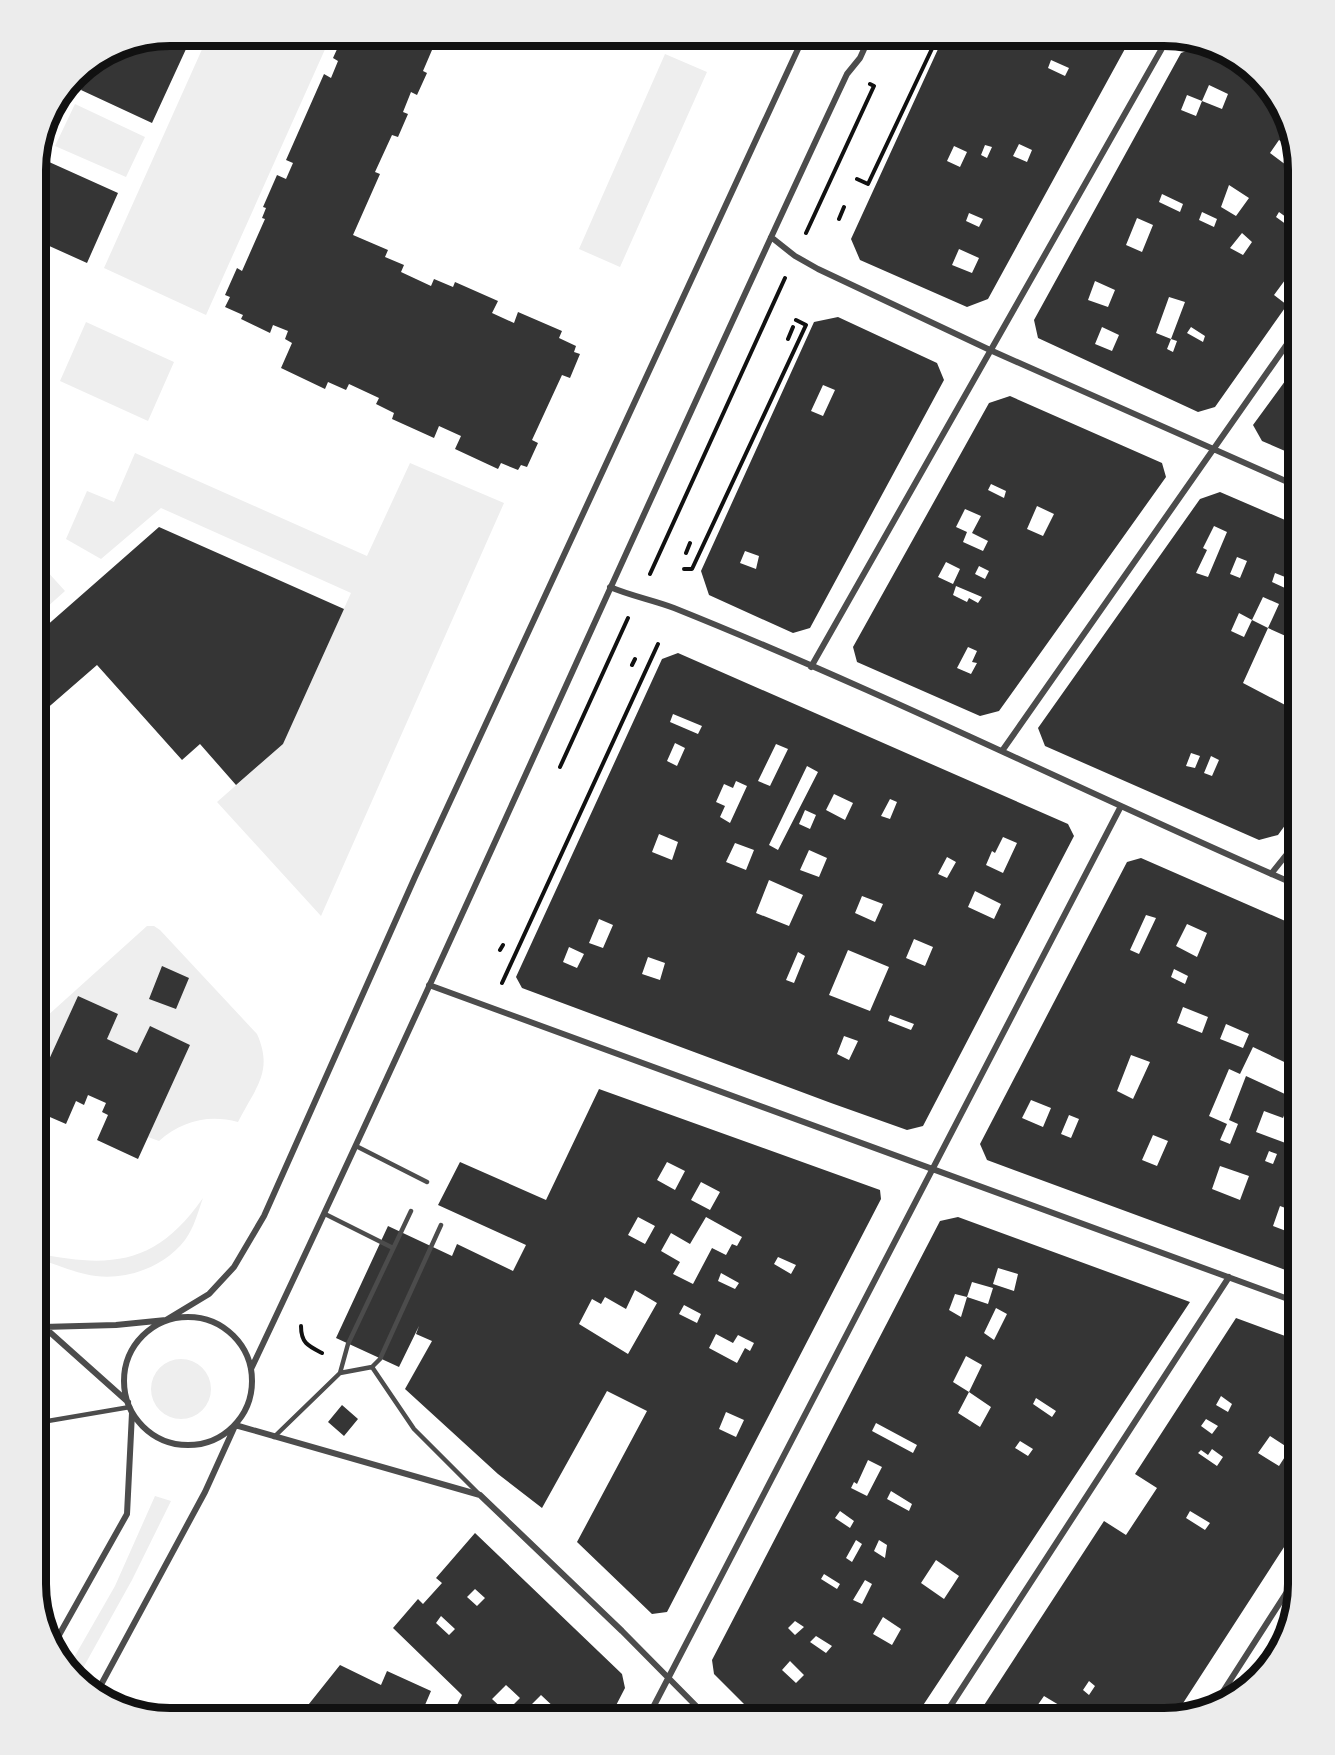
<svg xmlns="http://www.w3.org/2000/svg" width="1335" height="1755" font-family="'Nunito Sans',sans-serif">
  <style>
    .green { fill: #eee }
    .building { fill: #353535; fill-rule: evenodd }
    .lines { fill: none; stroke-linecap: round; stroke-linejoin: round }
    .path { stroke: #111; stroke-width: 4 }
    .service { stroke: #4c4c4c; stroke-width: 4.5 }
    .minor { stroke: #4c4c4c; stroke-width: 6 }
    .rim { fill: none; stroke: #111; stroke-width: 8 }
  </style>
  <rect width="100%" height="100%" fill="#fff"/>
  <!-- green -->
  <path class="green" d="M208 36H331L206 315 104 268Z
    M665 54 707 72 620 267 579 249Z
    M81 70 48 142 42 140 50 111Z
    M75 104 145 137 126 177 55 146Z
    M86 322 174 362 148 421 60 381Z
    M135 453 367 556 410 463 504 503 321 916 217 802 283 744 351 593 161 508 101 559 66 539 87 491 114 502Z
    M46 570 65 591 36 617V579Z
    M147 926H154L160 930 257 1034C274 1072 255 1088 238 1122 208 1114 182 1121 159 1141L148 1137 190 1045 150 1027 137 1053 107 1039 118 1014 78 996 36 1088V1026Z
    M203 1198C198 1212 194 1228 185 1240 163 1269 120 1283 85 1274 68 1270 52 1263 36 1258V1253C112 1269 157 1264 203 1198Z
    M151 1389a30 30 0 1 1 60 0a30 30 0 1 1-60 0Z
    M155 1496 171 1501 132 1580 78 1677 68 1668 115 1586Z"/>
  <!-- building -->
  <path class="building" d="M171 36H192L152 123 81 90 94 62 119 46Z
    M343 36H438L423 71 427 73 417 95 411 92 403 112 408 114 398 137 392 135 375 172 380 174 353 235 388 250 385 257 404 265 401 272 431 286 434 279 453 287 455 282 498 301 492 313 514 323 518 312 562 331 559 338 576 346 574 352 580 354 570 378 562 375 532 440 538 443 527 467 521 465 518 470 501 463 498 469 455 449 461 436 439 426 434 438 392 419 394 413 376 404 379 398 349 384 346 390 328 382 325 389 281 368 292 343 285 339 288 331 273 325 270 333 241 319 243 315 225 307 230 297 225 295 237 268 242 271 265 219 262 218 266 208 263 207 277 175 286 179 293 163 286 160 324 74 331 78 338 61 333 58Z
    M944 36H1132L988 299 967 307 860 260 851 239ZM1051 60 1069 68 1065 76 1048 68ZM1019 144 1032 150 1027 162 1013 156ZM985 145 992 147 987 158 981 155ZM954 146 967 152 960 167 947 161ZM969 213 983 219 979 227 966 221ZM959 249 979 258 972 273 952 265Z
    M1200 46 1242 64 1276 96 1293 149 1279 140 1270 153 1290 168 1295 159 1299 171V261L1274 295 1287 305 1215 407 1198 412 1038 338 1034 320 1181 53ZM1209 85 1228 94 1222 109 1202 101 1196 116 1181 110 1187 95 1202 101ZM1229 185 1249 198 1236 216 1221 207ZM1162 194 1183 204 1180 212 1159 202ZM1202 212 1217 219 1214 227 1199 220ZM1279 212 1290 220 1287 225 1276 217ZM1137 218 1153 225 1142 252 1126 245ZM1242 233 1252 242 1243 255 1230 248ZM1095 281 1115 290 1108 307 1088 300ZM1169 297 1185 302 1171 339 1177 341 1173 352 1167 349 1171 339 1156 333ZM1102 327 1119 335 1112 351 1095 344ZM1191 327 1205 336 1203 342 1187 333Z
    M38 157 118 193 87 263 36 240Z
    M838 317 937 363 944 380 810 628 793 633 709 595 701 571 814 322ZM823 385 835 390 823 416 811 411ZM745 551 759 556 756 569 740 563Z
    M1299 362V457L1262 441 1253 425Z
    M1010 396 1162 463 1166 477 999 711 980 716 857 662 853 647 989 403ZM991 484 1006 491 1004 498 988 490ZM1037 506 1054 514 1043 536 1027 529ZM965 509 981 516 972 533 988 541 983 551 963 542 967 532 956 527ZM946 562 960 569 953 584 938 577ZM979 566 989 571 985 579 975 574ZM956 586 982 597 978 603 969 598 967 602 953 595ZM968 647 977 651 972 662 977 663 971 674 957 668Z
    M1220 492 1299 526V642L1268 628 1279 604 1263 597 1252 620 1239 613 1231 631 1244 637 1252 620 1268 628 1243 683 1289 707 1299 685V806L1278 835 1259 840 1045 746 1038 728 1200 499ZM1214 526 1227 532 1208 577 1196 573 1207 550 1203 548ZM1237 557 1247 561 1240 578 1230 574ZM1275 573 1290 579 1285 588 1272 582ZM1191 753 1200 756 1195 768 1186 766ZM1211 756 1219 760 1212 776 1204 773Z
    M159 527 344 609 283 744 236 785 200 744 182 760 97 665 36 718V635Z
    M678 653 1068 824 1074 836 923 1126 907 1130 831 1103 522 988 516 977 662 659ZM673 714 702 726 698 734 670 722ZM675 743 685 748 677 766 667 761ZM776 744 788 749 770 786 758 781ZM807 766 818 772 778 850 769 845ZM736 781 747 786 730 823 720 817 725 806 716 802 724 784 733 788ZM834 794 853 803 845 820 826 810ZM890 799 897 802 890 819 881 816ZM805 810 816 815 810 829 799 824ZM659 834 678 842 672 860 652 852ZM1003 837 1017 843 1003 873 986 865 992 851 995 853ZM735 843 754 850 746 870 726 862ZM809 850 827 858 819 877 800 870ZM947 857 956 862 947 878 938 874ZM769 880 803 895 789 926 756 913ZM975 891 1001 904 994 919 968 907ZM862 896 883 904 875 922 855 913ZM599 919 613 925 603 948 589 943ZM914 939 933 947 925 966 906 958ZM569 947 584 954 577 968 563 962ZM848 950 889 967 870 1011 829 995ZM798 952 805 956 794 983 786 980ZM648 957 665 963 660 980 642 974ZM890 1015 914 1024 911 1030 888 1021ZM844 1036 858 1041 849 1060 837 1054Z
    M1141 858 1299 927V1069L1253 1047 1240 1074 1229 1069 1209 1116 1227 1124 1220 1140 1230 1144 1238 1124 1229 1120 1246 1076 1287 1095 1299 1071V1108L1289 1103 1283 1118 1264 1111 1256 1132 1299 1148V1213L1280 1206 1273 1226 1294 1234 1299 1220V1275L987 1160 980 1144 1127 862ZM1146 915 1156 918 1139 954 1130 950ZM1187 924 1207 933 1197 957 1176 946ZM1174 969 1188 976 1185 984 1171 977ZM1183 1007 1208 1017 1202 1033 1177 1023ZM1226 1024 1249 1034 1243 1048 1220 1039ZM1131 1055 1150 1062 1133 1099 1117 1091ZM1031 1100 1051 1108 1043 1127 1022 1118ZM1069 1115 1079 1119 1071 1138 1061 1134ZM1153 1135 1168 1141 1157 1166 1142 1160ZM1269 1151 1277 1154 1273 1164 1265 1161ZM1220 1166 1249 1176 1240 1200 1212 1189Z
    M162 966 189 978 176 1009 149 999Z
    M78 996 118 1014 107 1039 137 1053 150 1026 190 1045 138 1159 97 1140 108 1115 102 1112 106 1103 88 1095 84 1105 76 1101 66 1124 36 1111V1088Z
    M599 1089 880 1190 881 1199 667 1612 652 1614 577 1542 647 1411 607 1391 542 1508 498 1474 405 1389 432 1341 416 1334 419 1326 399 1367 336 1338 388 1226 452 1256 457 1244 513 1271 526 1245 438 1205 460 1162 546 1200ZM667 1162 685 1171 675 1190 657 1180ZM701 1182 720 1192 710 1210 691 1200ZM638 1217 655 1226 645 1244 628 1235ZM706 1217 742 1237 737 1246 732 1244 726 1255 712 1248 693 1284 673 1274 680 1262 661 1251 671 1233 690 1244ZM778 1257 796 1265 791 1274 774 1264ZM721 1273 739 1283 735 1289 718 1281ZM635 1290 657 1303 628 1354 579 1324 592 1299 601 1304 605 1297 626 1309ZM684 1305 701 1314 697 1323 679 1314ZM716 1334 733 1343 738 1335 754 1343 750 1351 745 1348 737 1363 709 1348ZM726 1412 744 1420 736 1437 719 1429Z
    M958 1217 1190 1302 914 1719H759L714 1674 712 1660 940 1221ZM998 1268 1018 1274 1014 1291 993 1284ZM972 1282 993 1288 988 1304 967 1297 961 1317 949 1310 955 1294 967 1297ZM996 1308 1007 1314 994 1340 984 1333ZM966 1356 982 1365 969 1392 991 1407 980 1427 958 1413 969 1392 953 1382ZM1036 1398 1056 1411 1052 1417 1033 1404ZM876 1423 917 1445 913 1453 872 1431ZM1020 1441 1033 1449 1028 1456 1015 1448ZM868 1460 882 1467 867 1496 851 1488 854 1482 857 1484ZM891 1491 912 1504 909 1511 887 1499ZM840 1511 854 1521 850 1528 835 1518ZM856 1540 862 1544 852 1562 846 1558ZM879 1540 887 1545 885 1558 874 1551ZM936 1560 959 1576 944 1599 921 1583ZM824 1574 840 1584 837 1589 821 1579ZM865 1580 872 1584 862 1604 853 1600ZM883 1617 901 1629 892 1645 873 1634ZM795 1621 804 1627 795 1635 788 1628ZM816 1636 832 1646 826 1653 810 1642ZM790 1661 804 1675 796 1683 782 1670Z
    M1236 1318 1299 1341V1524L1176 1714 1165 1719H1074L1079 1712 1072 1707 1065 1719H1050L1059 1705 1044 1696 1028 1719H975L1104 1521 1126 1535 1157 1488 1135 1474ZM1221 1396 1232 1404 1228 1412 1216 1405ZM1206 1419 1218 1426 1212 1434 1201 1426ZM1270 1436 1290 1449 1279 1466 1258 1453ZM1212 1449 1223 1457 1217 1466 1198 1453 1201 1450 1208 1455ZM1190 1511 1210 1523 1205 1530 1186 1518ZM1089 1681 1095 1686 1089 1695 1083 1690Z
    M342 1405 358 1419 344 1436 328 1422Z
    M475 1533 622 1674 625 1688 609 1719H550L557 1710 541 1695 531 1705 546 1719H297L340 1665 381 1685 387 1671 431 1691 425 1705 451 1717 462 1695 393 1628 418 1599 423 1604 442 1583 436 1578ZM475 1589 485 1598 477 1606 467 1597ZM441 1616 455 1629 449 1635 436 1623ZM506 1685 520 1698 506 1712 492 1699Z"/>
  <g class="lines">
    <!-- path -->
    <path class="path" d="M857 179 868 184 938 36
      M839 219 844 207
      M806 233 874 86 870 84
      M788 339 793 327
      M686 553 690 543
      M684 569H692L806 325 796 320
      M650 574 785 278
      M632 665 635 659
      M560 767 628 618
      M500 950 503 945
      M502 983 658 644
      M301 1326C301 1343 308 1346 322 1353"/>
    <!-- service -->
    <path class="service" d="M356 1146 427 1182
      M325 1214 393 1248
      M372 1367 414 1429 480 1495
      M340 1373 372 1367 380 1359 441 1225
      M36 1423 130 1407
      M274 1437 340 1373 348 1344 411 1211"/>
    <!-- minor -->
    <path class="minor" d="M771 237 795 256 818 269 990 350 1299 487
      M610 587C631 596 653 600 674 608 886 693 1090 795 1299 886
      M811 667 1169 36
      M1002 751 1299 327
      M1271 874 1299 839
      M429 985 1299 1303
      M124 1381a64 64 0 1 1 128 0a64 64 0 1 1-128 0Z
      M36 1324 43 1327 116 1325 166 1320 209 1294 234 1267 264 1216 415 877 804 36
      M44 1327 128 1402
      M251 1369C455 939 645 504 847 74L860 58 870 36
      M235 1425 480 1495 622 1631 709 1719
      M54 1644 127 1514 132 1413
      M96 1694 205 1492 234 1428
      M1215 1704 1299 1573
      M647 1719 1120 808
      M942 1719 1229 1277"/>
  </g>
  <!-- crop -->
  <path d="M0 0H1335V1755H0ZM170 46H1164A124 124 0 0 1 1288 170V1584A124 124 0 0 1 1164 1708H170A124 124 0 0 1 46 1584V170A124 124 0 0 1 170 46Z" fill="#ececec" fill-rule="evenodd"/>
  <path class="rim" d="M170 46H1164A124 124 0 0 1 1288 170V1584A124 124 0 0 1 1164 1708H170A124 124 0 0 1 46 1584V170A124 124 0 0 1 170 46Z"/>
</svg>
